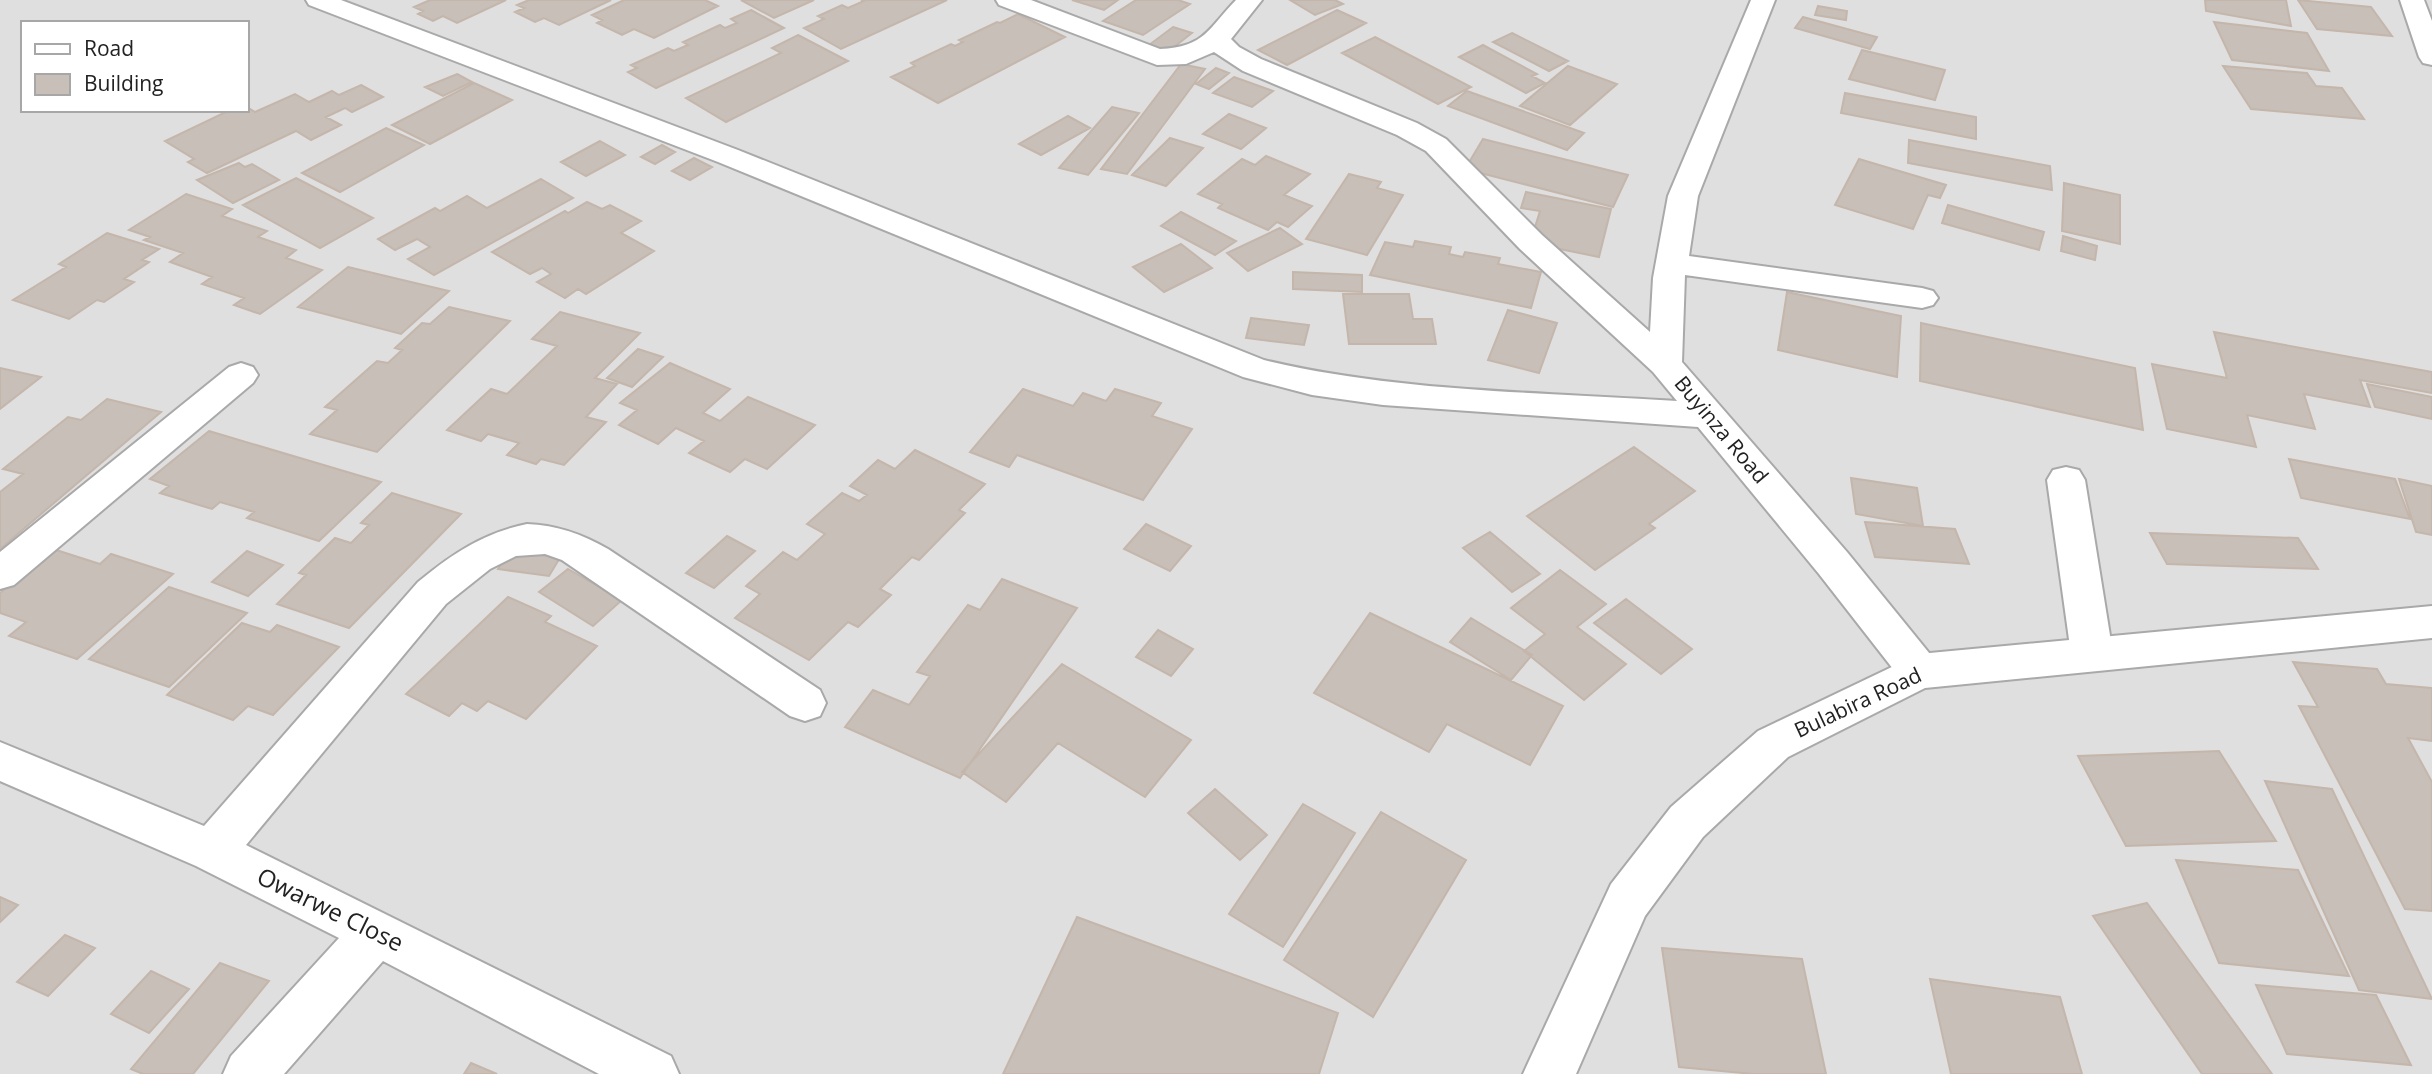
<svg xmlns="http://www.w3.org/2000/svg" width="2432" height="1074" font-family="'Open Sans',sans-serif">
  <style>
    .residential { fill: #e0dfdf; fill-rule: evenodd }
    .building { fill: #c7bfb8; stroke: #c4b6ab; stroke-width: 2 }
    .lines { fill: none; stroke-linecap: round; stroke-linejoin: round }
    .minor-casing { stroke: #a9a9a9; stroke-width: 4 }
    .tertiary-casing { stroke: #a9a9a9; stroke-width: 4 }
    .minor { fill: #fff; fill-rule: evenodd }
    .tertiary { fill: #fff; fill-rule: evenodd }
    .labels { text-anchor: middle; stroke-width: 5; stroke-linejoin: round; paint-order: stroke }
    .street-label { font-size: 21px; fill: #222; stroke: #fff }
    .near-street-label { font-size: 24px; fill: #222; stroke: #fff }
  </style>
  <rect width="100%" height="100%" fill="#f2efe9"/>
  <!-- residential -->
  <path class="residential" d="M0 0H2432V1074H0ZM23 23H247V110H23Z"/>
  <!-- building -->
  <path class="building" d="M430 0H506L457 23 443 16 433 21 418 14 423 11 414 7Z
    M529 0H611L559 25 544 18 535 22 515 12 524 8 517 5Z
    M624 0H705L718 6 654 38 634 29 622 35 597 23 602 20 592 15Z
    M741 0H814L774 18Z
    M861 0H947L841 49 804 28 824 19 818 16 842 5 848 8 864 1Z
    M1072 0H1118L1104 10Z
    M1136 0H1178L1190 4 1143 35 1103 21Z
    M1290 0H1335L1343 4 1315 15Z
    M2205 0H2286L2291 26 2206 11Z
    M2298 0 2371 7 2392 36 2317 29Z
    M1818 6 1847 11 1846 20 1815 15Z
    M751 10 784 28 656 88 628 72 637 68 631 65 668 48 674 51 688 45 683 42 720 25 725 28 737 23 731 19Z
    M1337 10 1366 23 1287 65 1258 50Z
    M1018 14 1065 37 938 103 891 77 915 66 911 63 951 44 955 46 963 42 959 40 997 22 1000 23Z
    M1803 17 1877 37 1870 49 1795 28Z
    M2214 22 2307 33 2329 71 2232 60Z
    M1173 27 1192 33 1169 51 1149 45Z
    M1512 33 1568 61 1549 71 1493 42Z
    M798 35 848 61 726 122 686 98 781 53 772 48Z
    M1375 37 1471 87 1438 104 1342 53Z
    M1483 45 1537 74 1532 76 1545 83 1526 93 1459 57Z
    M1862 50 1945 70 1935 100 1849 79Z
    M1181 64 1205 69 1127 174 1101 169Z
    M1568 66 1617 84 1570 125 1520 106Z
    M2223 66 2307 73 2316 86 2342 88 2364 119 2251 109Z
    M1216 68 1229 73 1209 89 1196 84Z
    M457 74 472 82 443 96 425 87Z
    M1234 77 1273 91 1252 107 1213 93Z
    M474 83 512 100 430 144 392 125Z
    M361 85 383 97 352 112 345 108 326 117 341 125 311 140 296 131 207 173 188 162 194 159 165 141 230 110H247V107L255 112 295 94 309 102 332 91 339 95Z
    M1467 91 1584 133 1567 150 1448 106Z
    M1845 93 1976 117V139L1841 113Z
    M1112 107 1139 113 1088 175 1059 168Z
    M1229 114 1266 128 1241 149 1203 134Z
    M1068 116 1090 128 1041 155 1019 144Z
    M386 128 424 145 340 192 302 173Z
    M1170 138 1203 148 1166 186 1132 175Z
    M1483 139 1628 175 1613 207 1465 169Z
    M1909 140 2050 166 2052 190 1908 163Z
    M600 141 625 155 586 176 561 162Z
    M662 145 675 152 655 164 641 157Z
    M1266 156 1310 174 1284 195 1312 206 1288 227 1277 222 1268 230 1218 208 1222 204 1198 194 1242 159 1255 165Z
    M694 158 712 167 690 180 672 171Z
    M1859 159 1946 185 1940 198 1928 195 1913 229 1835 205Z
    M239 163 245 167 252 164 279 180 233 203 197 180Z
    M1349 174 1381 182 1377 188 1403 195 1367 255 1306 239Z
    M296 178 373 218 320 248 243 205Z
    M541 179 573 198 434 275 408 259 430 247 417 239 395 250 378 239 435 208 440 211 467 196 487 208Z
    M2064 183 2120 195V244L2062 231Z
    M1526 192 1611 209 1599 257 1530 243 1540 211 1521 208Z
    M186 194 232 209 222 216 267 231 258 237 296 250 286 258 322 270 260 314 234 305 244 298 202 284 212 277 170 262 183 253 144 240 150 237 129 230Z
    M587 202 602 209 610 205 641 221 621 233 654 251 586 294 578 289 565 298 537 282 551 274 542 268 530 274 492 252 565 211 568 213Z
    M1948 205 2044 232 2039 250 1942 223Z
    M1181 212 1236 241 1215 255 1161 226Z
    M1280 228 1302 244 1248 271 1227 253Z
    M107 233 159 249 142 260 149 262 124 279 134 282 104 302 97 300 69 319 13 300 66 267 59 264Z
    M2063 236 2097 246 2095 260 2061 251Z
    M1415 241 1451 247 1449 254 1463 257 1465 252 1500 258 1498 264 1541 272 1531 308 1370 275 1385 242 1413 247Z
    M1181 244 1212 268 1164 292 1133 267Z
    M348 267 449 291 401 334 298 307Z
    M1293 272 1362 275V292L1293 289Z
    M1787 292 1901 316 1897 377 1778 350Z
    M1343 294H1409L1413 319H1432L1436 344H1349Z
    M449 307 510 321 377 452 310 434 337 410 325 407 377 361 388 363 402 350 395 348 422 323 430 324Z
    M1508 310 1557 323 1539 373 1488 360Z
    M560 312 640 333 595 378 617 384 586 417 606 422 564 465 541 459 536 464 507 455 519 443 488 434 481 441 447 430 491 389 507 394 557 346 532 339Z
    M1251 318 1309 325 1304 345 1246 338Z
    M1921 323 2135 368 2143 430 1920 381Z
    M2214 332 2432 372V393L2360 380 2370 407 2304 394 2315 429 2247 415 2256 447 2167 429 2152 364 2227 378Z
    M638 349 663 357 632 387 607 378Z
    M670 363 730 389 703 413 720 421 748 397 815 425 767 469 745 459 730 472 689 453 704 441 676 428 658 444 619 425 637 410 620 403Z
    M0 368 41 377 0 409Z
    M2367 384 2432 397V419L2375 407Z
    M1023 389 1073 406 1083 393 1106 401 1115 389 1161 403 1152 416 1192 429 1143 500 1017 455 1009 467 970 452Z
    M107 399 161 412 0 549V492L23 474 3 469 68 417 81 420Z
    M209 431 381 482 319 541 247 518 254 512 220 502 212 509 160 493 169 486 150 479Z
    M1634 447 1695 491 1649 524 1655 528 1595 570 1527 516Z
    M915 450 985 484 959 510 965 513 919 560 912 557 880 589 891 595 858 627 848 622 809 660 735 618 760 594 746 586 783 552 797 560 825 534 807 524 842 493 859 501 867 495 850 486 878 460 895 469Z
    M2289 459 2395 479 2410 519 2301 498Z
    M1851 478 1917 488 1923 526 1856 514Z
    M2399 479 2432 486V535L2416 532Z
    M392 493 461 514 349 628 277 604 306 575 299 573 335 538 351 543 369 525 361 523Z
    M1865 522 1955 529 1969 564 1875 557Z
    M1146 524 1191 546 1170 571 1124 549Z
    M1490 532 1540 574 1512 592 1463 548Z
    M2150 533 2298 538 2318 569 2167 564Z
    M727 536 755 551 714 588 686 573Z
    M53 549 100 564 111 554 173 574 77 659 9 636 26 622 0 613V593Z
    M511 549 561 556 549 576 498 569Z
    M247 551 283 565 248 596 212 582Z
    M568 569 622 600 593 626 539 592Z
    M1560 570 1606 604 1577 627 1626 664 1584 700 1524 651 1545 634 1511 608Z
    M1002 579 1077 608 960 778 845 727 873 690 909 705 930 676 917 672 968 605 980 610Z
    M169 587 247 613 169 687 89 659Z
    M508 597 551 616 545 622 597 646 526 719 488 701 477 711 462 703 449 716 406 694Z
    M1626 599 1692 649 1661 674 1594 623Z
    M1370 613 1563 706 1530 765 1447 724 1429 752 1314 693Z
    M1471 618 1532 655 1511 680 1450 642Z
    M242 623 270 632 277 625 339 647 273 715 248 706 233 720 167 695Z
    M1158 630 1193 649 1171 676 1136 657Z
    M2293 662 2377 669 2386 684 2432 688V741L2408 738 2432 782V911L2405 909 2299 706 2318 707Z
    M1062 664 1191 740 1145 797 1058 743 1006 802 962 772Z
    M2219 751 2276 841 2126 846 2078 756Z
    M2265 781 2332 789 2432 999 2359 990Z
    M1215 789 1267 835 1240 860 1188 813Z
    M1303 804 1355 833 1283 947 1229 914Z
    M1381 812 1466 860 1373 1017 1284 960Z
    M2176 860 2298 870 2349 976 2219 963Z
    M0 897 18 905 0 922Z
    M2147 903 2272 1074H2202L2093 916Z
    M1077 917 1338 1013 1319 1074H1003Z
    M65 935 95 948 48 996 17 982Z
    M1662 948 1802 959 1826 1074H1753L1679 1067Z
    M220 963 269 981 193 1074H143L131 1069Z
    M151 971 189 989 149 1033 111 1014Z
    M1930 979 2060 997 2082 1074H1951Z
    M2256 985 2376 995 2411 1065 2287 1054Z
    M471 1063 497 1074H464Z"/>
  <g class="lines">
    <!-- minor casing -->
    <g class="minor-casing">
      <path id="minor" d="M306 0H341L738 150 1264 360C1397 392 1540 392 1677 401L1653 372 1520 249 1426 151 1397 135 1243 71 1214 52 1186 64 1157 65 999 5 996 0H1031L1160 49C1205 47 1208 29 1236 0H1262L1231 39 1239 47 1261 59 1417 123 1446 139 1542 235 1650 332 1653 278 1668 196 1751 0H1775L1698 196 1689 256 1922 288 1933 291 1938 298 1933 305 1922 308 1685 275 1682 362 1847 552 1934 659 1940 671 1934 683 1919 688 1904 683 1819 574 1698 427 1383 405 1312 395 1243 377 718 162 309 5Z
        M2400 0H2424L2432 21V65L2423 63 2419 57Z
        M241 363 253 367 258 375 253 383 14 585 0 589V552L229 367Z
        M2066 467 2079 470 2085 480 2113 654 2107 666 2092 671 2077 666 2071 654 2047 480 2053 470Z
        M527 524C557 525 582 534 608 549L820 690 826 703 820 716 805 721 790 716 562 560 545 554 516 556 490 569 446 604 246 845 671 1056 679 1074H599L383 961 284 1074H223L231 1056 339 938 196 866 0 781V742L204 826 418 582C452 554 483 533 527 524Z"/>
    </g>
    <!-- tertiary casing -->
    <g class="tertiary-casing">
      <path id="tertiary" d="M2432 606V638L1925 688 1788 757 1703 837 1645 916 1576 1074H1523L1611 884 1671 807 1758 731 1919 654Z"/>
    </g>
    <!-- minor -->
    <use href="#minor" class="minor"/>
    <!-- tertiary -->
    <use href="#tertiary" class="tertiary"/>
  </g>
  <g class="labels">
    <!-- street labels -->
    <g class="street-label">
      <text transform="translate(1721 430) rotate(50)" y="7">Buyinza Road</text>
      <text transform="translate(1858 703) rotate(-25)" y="7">Bulabira Road</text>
    </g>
    <!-- near-street labels -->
    <g class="near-street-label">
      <text transform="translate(330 910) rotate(26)" y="8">Owarwe Close</text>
    </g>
  </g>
  <!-- legend -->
  <rect x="21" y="21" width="228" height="91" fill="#ffffff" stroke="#a7a7a7" stroke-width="2"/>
  <rect x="35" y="44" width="35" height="10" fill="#ffffff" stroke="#a7a7a7" stroke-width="2"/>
  <text x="84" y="56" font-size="21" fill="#222222">Road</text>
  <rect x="35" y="74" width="35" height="21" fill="#c7bfb8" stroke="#a7a7a7" stroke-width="2"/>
  <text x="84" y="91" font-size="21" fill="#222222">Building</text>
</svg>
